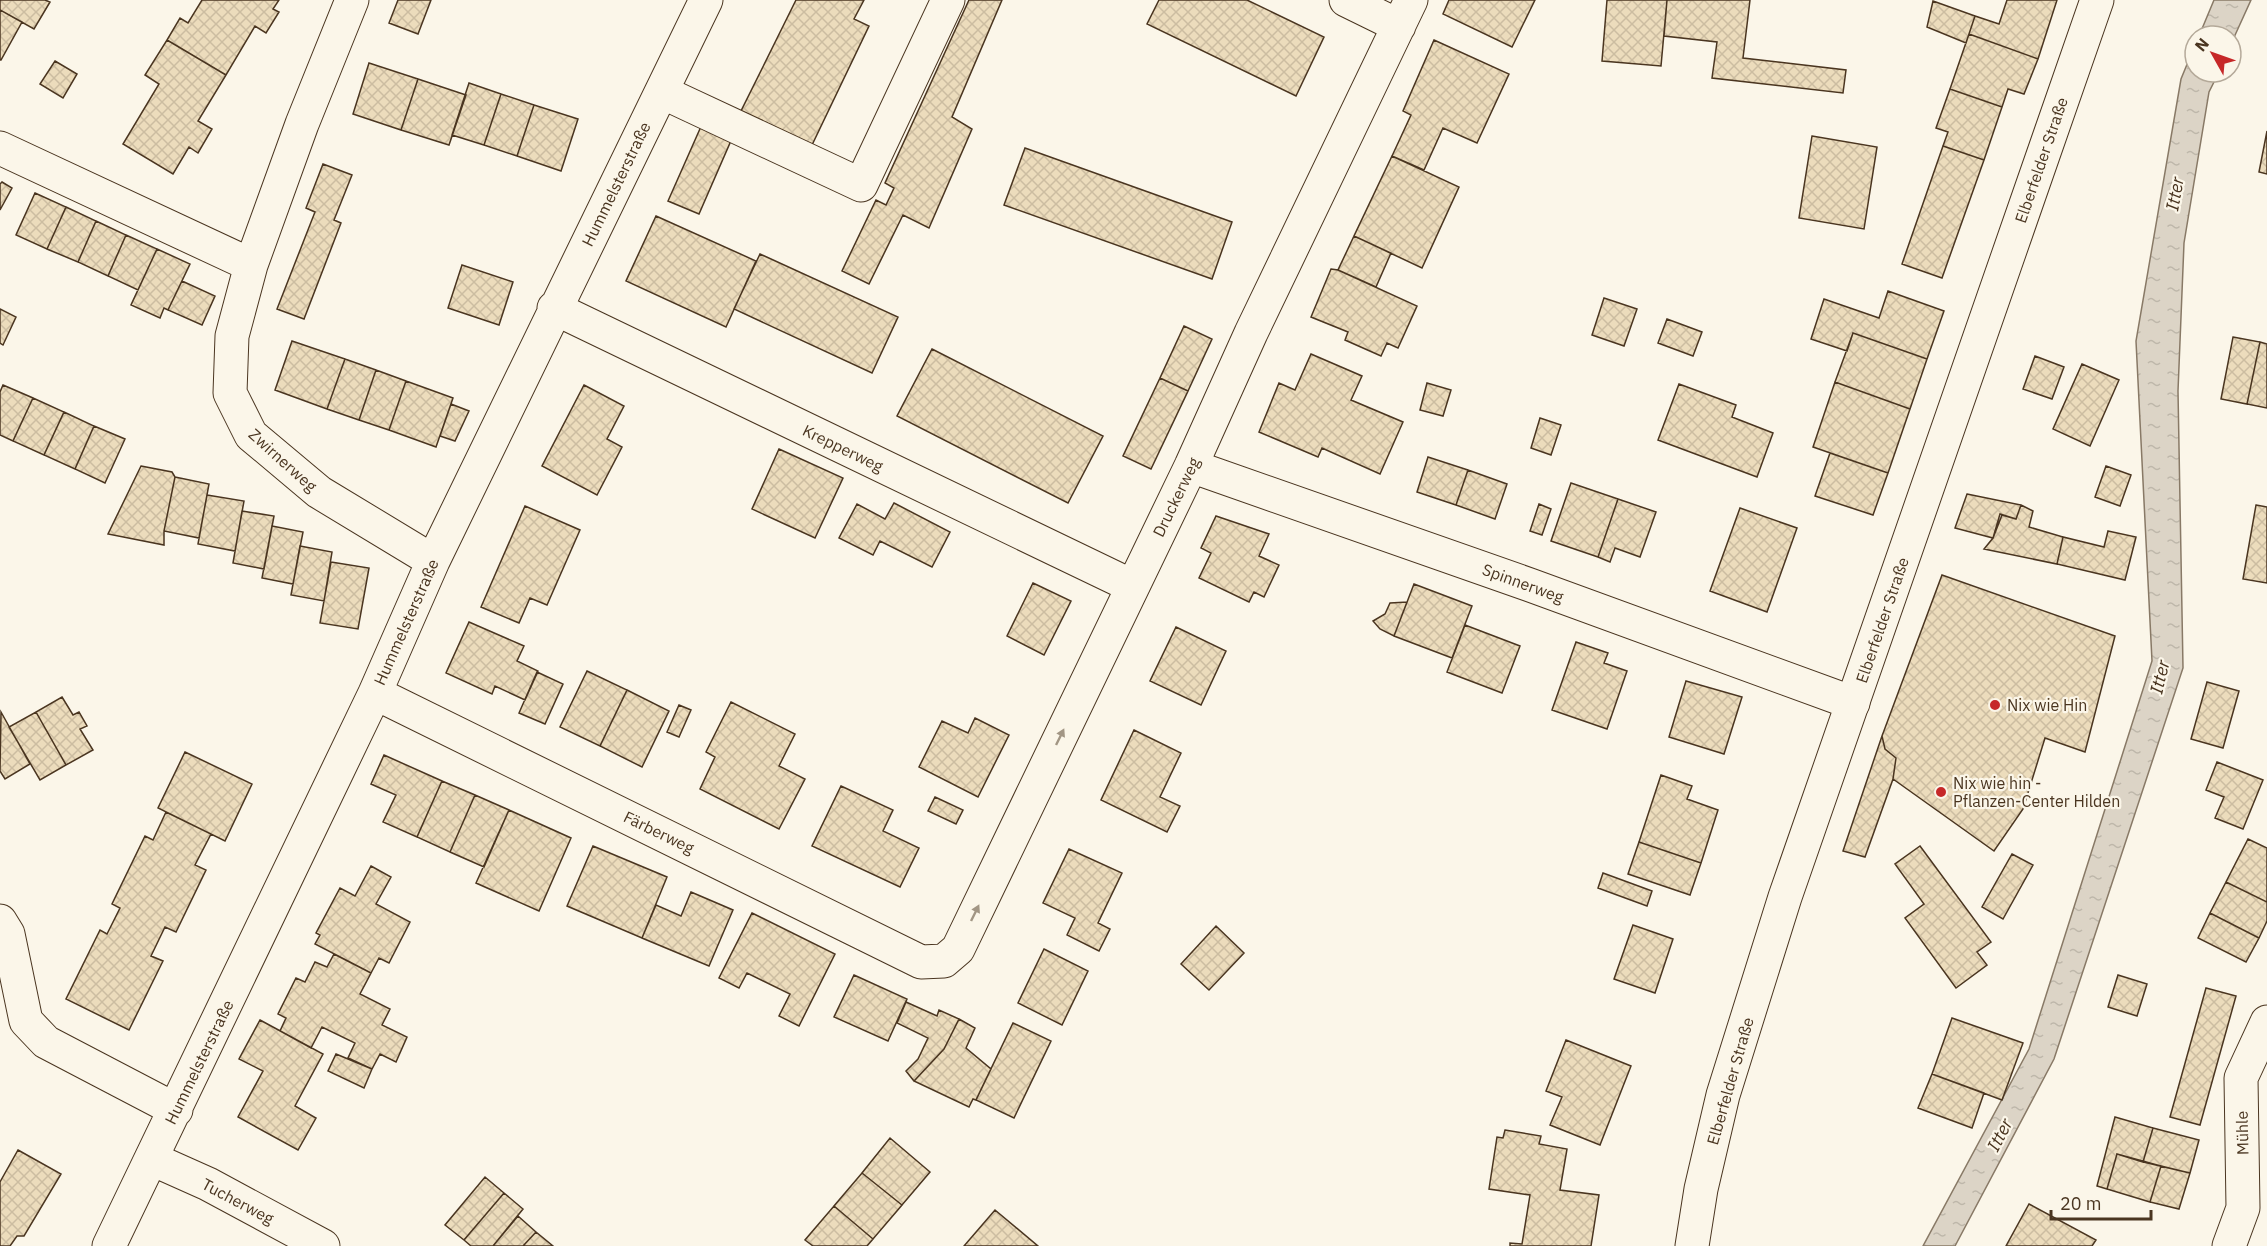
<svg xmlns="http://www.w3.org/2000/svg" width="2267" height="1246" font-family="'IBM Plex Sans',sans-serif">
	<style>
		.water { fill: url(#water-ripples); stroke: #887966; stroke-width: 1.5 }
		.building { fill: url(#building-cross-hatch); stroke: #4a3520; stroke-width: 1.5 }
		.lines { fill: none; stroke-linecap: round; stroke-linejoin: round }
		.minor-casing { stroke: #4a3520; stroke-width: 35 }
		.major-casing { stroke: #4a3520; stroke-width: 35 }
		.minor { stroke: #fbf6e9; stroke-width: 33 }
		.major { stroke: #fbf6e9; stroke-width: 33 }
		.oneway { fill: #a29684 }
		.poi-dot { fill: #c62828; stroke: #fbf6e9; stroke-width: 2 }
		.labels { text-anchor: middle; stroke-width: 4.5; stroke-linejoin: round; paint-order: stroke }
		.street-label { font-size: 16px; fill: #4a3520; stroke: #fbf6e9 }
		.poi-label { font-size: 16px; fill: #4a3520; stroke: #fbf6e9; text-anchor: start }
		.water-label { font-size: 18px; font-style: italic; fill: #4a3520; stroke: #fbf6e9 }
	</style>
	<defs>
		<pattern id="water-ripples" width="26" height="14" patternUnits="userSpaceOnUse" patternTransform="scale(1.5)"><rect width="26" height="14" fill="#dcd4c6"/><path d="M2 4q2-2 4 0t4 0M15 11q2-2 4 0t4 0" fill="none" stroke="#beb7aa"/></pattern>
		<pattern id="building-cross-hatch" width="8" height="8" patternUnits="userSpaceOnUse" patternTransform="scale(1.5)"><rect width="8" height="8" fill="#ecdcbc"/><path d="M0 0l8 8M0 8l8-8" fill="none" stroke="#ccbda1"/></pattern>
	</defs>
	<rect width="100%" height="100%" fill="#fbf6e9"/>
	<!-- water -->
	<path class="water" d="M2214,0H2251L2231,44V36H2199Z
		M2195,45V72H2219L2209,92L2184,243L2178,391L2183,668L2054,1059L1955,1246H1923L2029,1049L2152,661L2136,341L2181,79Z"/>
	<!-- building -->
	<path class="building" d="M0,0H45L50,2L34,29L0,10Z
		M202,0H279L273,9L279,12L266,33L255,26L226,75L167,40L180,18L188,23Z
		M398,0H431L418,34L389,23Z
		M796,0H864L854,19L869,26L812,145L741,111Z
		M969,0H1002L952,117L972,129L929,228L903,215L869,284L842,271L876,200L886,205L894,188L885,183Z
		M1159,0H1247L1324,37L1296,96L1147,24Z
		M1449,0H1535L1512,47L1443,14Z
		M1607,0H1667L1661,66L1602,61Z
		M1667,0H1750L1743,58L1846,70L1843,93L1712,78L1717,42L1664,36Z
		M2007,0H2057L2038,59L1969,34L1975,16L1999,24Z
		M1933,1L1975,16L1966,43L1927,27Z
		M0,10L22,22L1,60H0Z
		M1969,34L2038,59L2024,94L2008,89L2002,107L1950,89Z
		M167,40L226,75L198,121L212,129L198,153L189,147L173,174L123,144L159,84L145,75Z
		M1434,40L1509,74L1477,143L1443,128L1424,170L1392,156L1411,115L1403,111Z
		M55,61L77,74L63,98L40,84Z
		M369,63L418,79L401,130L353,114Z
		M418,79L466,95L449,145L401,130Z
		M469,83L501,94L484,145L452,135Z
		M1950,89L2002,107L1984,160L1943,146L1948,132L1936,128Z
		M501,94L534,105L517,156L484,145Z
		M534,105L578,119L561,171L517,156Z
		M703,122L733,136L699,214L668,201Z
		M2267,131V174L2259,172Z
		M1812,136L1877,147L1864,229L1799,218Z
		M1943,146L1984,160L1942,278L1902,264Z
		M1025,148L1232,222L1212,279L1004,205Z
		M1392,156L1459,187L1422,268L1354,236Z
		M323,164L352,175L334,220L341,223L304,319L277,309L315,212L306,208Z
		M2,182L12,188L0,210V184Z
		M35,193L66,207L47,249L16,235Z
		M66,207L96,221L78,262L47,249Z
		M656,216L756,261L726,327L626,281Z
		M96,221L126,235L108,276L78,262Z
		M126,235L157,249L138,290L108,276Z
		M1354,236L1391,253L1376,287L1338,270Z
		M157,249L190,264L168,310L164,308L160,318L131,305Z
		M760,254L898,317L872,373L734,309Z
		M462,265L513,282L499,325L448,308Z
		M1331,269L1338,270L1417,306L1398,348L1387,343L1381,356L1345,340L1348,332L1311,317Z
		M182,281L215,296L202,325L168,310Z
		M1888,291L1944,311L1927,359L1853,333L1847,351L1811,339L1824,299L1879,318Z
		M1604,298L1637,309L1624,346L1592,335Z
		M0,309L16,317L3,345L0,343Z
		M1667,319L1702,332L1693,356L1658,343Z
		M1184,326L1212,339L1188,391L1160,378Z
		M1853,333L1927,359L1910,409L1835,382Z
		M2233,337L2260,342L2247,404L2221,399Z
		M292,341L345,359L327,409L275,390Z
		M2260,342L2267,344V408L2247,404Z
		M932,349L1103,436L1068,503L897,416Z
		M1311,354L1362,376L1351,400L1403,422L1380,474L1322,448L1318,457L1259,432L1279,383L1295,390Z
		M2035,356L2064,367L2052,399L2023,389Z
		M345,359L376,370L359,420L327,409Z
		M2082,364L2119,380L2090,446L2053,429Z
		M376,370L406,381L389,430L359,420Z
		M1160,378L1188,391L1151,469L1123,456Z
		M406,381L453,398L436,447L389,430Z
		M1835,382L1910,409L1888,473L1813,447Z
		M1427,383L1451,390L1443,416L1420,410Z
		M1679,384L1736,405L1732,417L1773,433L1757,477L1658,440Z
		M3,385L33,398L13,441L0,435V392Z
		M584,385L624,406L607,439L622,447L597,495L542,466Z
		M33,398L64,412L44,455L13,441Z
		M451,404L469,411L455,441L440,436Z
		M64,412L94,426L75,469L44,455Z
		M1540,418L1561,425L1551,455L1531,448Z
		M94,426L125,439L105,483L75,469Z
		M779,449L843,478L815,538L752,509Z
		M1830,453L1888,473L1873,515L1815,496Z
		M1428,457L1468,470L1456,505L1417,492Z
		M141,466L172,472L175,477L164,531V545L108,534Z
		M2106,466L2131,475L2120,506L2095,497Z
		M1468,470L1507,484L1495,519L1456,505Z
		M175,477L209,484L199,538L164,531Z
		M1571,483L1618,499L1598,557L1551,541Z
		M1967,494L2021,505L2016,519L2000,514L1993,538L1955,528Z
		M207,495L244,501L235,551L198,544Z
		M1618,499L1656,512L1640,557L1615,548L1610,562L1598,557Z
		M894,503L950,532L932,567L880,541L873,555L839,538L857,504L885,519Z
		M1539,504L1551,509L1542,535L1530,531Z
		M2021,505L2033,511L2029,527L2063,537L2057,564L1984,549L1993,538L2002,515L2016,519Z
		M2256,505L2267,507V583L2243,579Z
		M525,506L580,530L547,605L530,598L519,623L481,607Z
		M1740,508L1797,528L1767,612L1710,591Z
		M242,511L274,516L264,569L233,563Z
		M1216,516L1269,534L1259,556L1279,565L1264,597L1254,592L1249,602L1199,578L1211,553L1201,548Z
		M272,526L303,532L293,584L262,578Z
		M2108,531L2136,537L2125,580L2057,564L2063,537L2104,547Z
		M300,546L332,552L324,601L291,595Z
		M331,562L369,568L358,629L320,623Z
		M1942,575L2115,636L2085,752L2045,738L2023,809L1994,851L1893,779L1896,758L1885,749L1882,736Z
		M1033,583L1071,601L1044,655L1007,636Z
		M1414,584L1472,606L1452,658L1394,636Z
		M1407,602L1394,636L1380,629L1373,621L1385,614L1390,603Z
		M469,622L524,646L517,661L538,671L525,700L495,686L492,694L446,673Z
		M1465,625L1520,646L1502,693L1447,672Z
		M1176,627L1226,651L1201,705L1150,681Z
		M1576,642L1608,653L1604,663L1627,671L1607,729L1552,710Z
		M587,671L627,690L600,746L560,727Z
		M537,672L563,684L545,724L519,713Z
		M1686,681L1742,697L1724,754L1669,737Z
		M2207,682L2239,691L2223,748L2191,739Z
		M627,690L669,711L642,767L600,746Z
		M62,697L73,715L79,712L87,726L80,729L93,750L66,765L36,712Z
		M731,702L795,734L779,766L805,779L779,829L700,789L715,757L706,752Z
		M679,705L691,710L679,737L667,732Z
		M1,712L30,764L5,779L0,771Z
		M36,712L66,765L40,780L9,727Z
		M975,718L1009,735L978,797L919,767L942,721L968,733Z
		M1134,730L1181,753L1160,797L1180,806L1167,832L1101,800Z
		M1882,736L1885,749L1896,758L1893,779L1865,857L1843,851Z
		M185,752L252,784L225,841L158,808Z
		M384,755L442,781L417,837L383,822L396,795L371,784Z
		M2217,762L2263,780L2243,829L2215,818L2224,797L2206,790Z
		M1661,775L1692,786L1687,799L1718,810L1701,863L1639,842Z
		M442,781L475,795L450,852L417,837Z
		M841,786L893,810L883,831L919,848L900,887L812,846Z
		M475,795L509,810L484,867L450,852Z
		M935,797L963,810L956,824L928,811Z
		M509,810L571,838L539,911L476,883Z
		M166,812L211,834L195,865L206,870L176,932L165,927L151,956L163,961L129,1030L66,999L100,930L107,934L120,908L112,904L145,836L153,840Z
		M2248,839L2267,848V902L2226,882Z
		M1639,842L1701,863L1690,895L1628,874Z
		M593,846L667,877L642,938L567,906Z
		M1920,846L1991,942L1977,952L1987,965L1956,988L1905,918L1924,904L1895,864Z
		M1069,849L1122,873L1098,923L1110,929L1099,951L1067,935L1075,918L1043,903Z
		M2012,854L2033,865L2003,919L1982,907Z
		M371,866L391,877L376,904L410,922L389,963L379,958L371,973L315,944L320,935L316,933L340,888L355,896Z
		M1603,873L1652,891L1647,906L1598,888Z
		M2226,882L2267,902V921L2259,938L2210,913Z
		M691,892L733,910L709,966L642,938L656,905L681,916Z
		M752,913L835,954L799,1026L779,1016L790,994L747,973L739,988L719,978Z
		M2210,913L2259,938L2246,962L2198,938Z
		M1633,925L1673,939L1655,993L1614,979Z
		M1216,926L1244,953L1209,990L1181,964Z
		M1044,949L1088,971L1062,1025L1018,1003Z
		M334,954L371,973L360,994L390,1009L382,1025L407,1037L396,1062L380,1054L372,1069L348,1058L355,1043L322,1027L311,1048L280,1031L286,1018L278,1014L296,978L305,982L315,962L327,967Z
		M854,975L907,999L888,1041L834,1017Z
		M2118,975L2147,984L2137,1016L2108,1007Z
		M2206,988L2236,996L2200,1125L2170,1117Z
		M906,1002L937,1016L939,1010L959,1019L944,1049L914,1081L906,1071L918,1059L928,1038L897,1023Z
		M1952,1018L2023,1043L2002,1100L1932,1074Z
		M959,1019L975,1028L966,1048L991,1069L976,1100L973,1099L969,1107L914,1081L944,1049Z
		M260,1020L323,1054L295,1106L316,1118L298,1150L238,1117L263,1071L239,1059Z
		M1013,1023L1051,1041L1014,1118L976,1100Z
		M1566,1040L1631,1066L1600,1145L1550,1125L1562,1097L1546,1091Z
		M336,1054L372,1069L364,1088L328,1071Z
		M1932,1074L1984,1093L1972,1128L1918,1108Z
		M2115,1117L2153,1128L2143,1162L2117,1154L2107,1189L2097,1186Z
		M2153,1128L2199,1140L2190,1173L2143,1162Z
		M1505,1130L1541,1136L1539,1144L1567,1149L1560,1190L1599,1195L1591,1246H1510V1243L1522,1244L1530,1195L1489,1189L1497,1137L1503,1138Z
		M890,1138L930,1172L902,1205L862,1173Z
		M18,1150L61,1174L24,1236H17L10,1246H0V1182Z
		M2117,1154L2161,1166L2150,1202L2107,1189Z
		M2161,1166L2190,1173L2179,1209L2150,1202Z
		M862,1173L902,1205L873,1239L834,1206Z
		M485,1177L504,1193L464,1240L445,1225Z
		M504,1193L523,1209L493,1246H471L464,1240Z
		M2029,1204L2096,1240L2092,1246H2006Z
		M834,1206L873,1239L867,1246H813L805,1240Z
		M995,1210L1038,1246H964Z
		M518,1216L536,1232L523,1246H493Z
		M536,1232L553,1246H523Z"/>
	<g class="lines">
		<defs>
			<path id="minor" d="M352,0L302,124L251,265L232,336L230,393L251,435L319,492L433,561
				M1346,0L1399,26
				M662,92L861,185L948,0
				M0,148L251,265
				M554,308L1132,586
				M1191,466L1530,585L1853,703
				M375,693L921,962L944,961L958,949L1191,466L1251,333L1411,0
				M0,921L8,934L26,1021L46,1042L176,1110
				M152,1159L208,1184L323,1246
				M109,1246L375,693L433,561L706,0
				M2229,1246L2243,1208L2241,1078L2267,1022"/>
			<path id="major" d="M1692,1246L1701,1189L1723,1095L1785,897L2097,0"/>
		</defs>
		<!-- minor casing -->
		<use href="#minor" class="minor-casing"/>
		<!-- major casing -->
		<use href="#major" class="major-casing"/>
		<!-- minor -->
		<use href="#minor" class="minor"/>
		<!-- major -->
		<use href="#major" class="major"/>
	</g>
	<!-- one-way arrows -->
	<defs><path id="oneway-solid" d="M-6-.8H1V-3.2L6.5 0L1 3.2V.8H-6Z" transform="scale(1.5)"/></defs>
	<g class="oneway">
		<use href="#oneway-solid" transform="translate(1060 737) rotate(-64)"/>
		<use href="#oneway-solid" transform="translate(975 913) rotate(-64)"/>
	</g>
	<!-- markers -->
	<g class="poi-dot">
		<circle cx="1995" cy="705" r="6"/>
		<circle cx="1941" cy="792" r="6"/>
	</g>
	<g class="labels">
		<!-- street labels -->
		<g class="street-label">
			<text transform="translate(2041 160) rotate(-71)" y="6">Elberfelder Straße</text>
			<text transform="translate(616 184) rotate(-64)" y="6">Hummelsterstraße</text>
			<text transform="translate(843 448) rotate(26)" y="6">Krepperweg</text>
			<text transform="translate(283 460) rotate(42)" y="6">Zwirnerweg</text>
			<text transform="translate(1176 497) rotate(-64)" y="6">Druckerweg</text>
			<text transform="translate(1523 583) rotate(20)" y="6">Spinnerweg</text>
			<text transform="translate(1882 620) rotate(-71)" y="6">Elberfelder Straße</text>
			<text transform="translate(406 622) rotate(-66)" y="6">Hummelsterstraße</text>
			<text transform="translate(659 832) rotate(26)" y="6">Färberweg</text>
			<text transform="translate(199 1062) rotate(-64)" y="6">Hummelsterstraße</text>
			<text transform="translate(1730 1081) rotate(-74)" y="6">Elberfelder Straße</text>
			<text transform="translate(2242 1133) rotate(-91)" y="6">Mühle</text>
			<text transform="translate(238 1201) rotate(28)" y="6">Tucherweg</text>
		</g>
		<!-- poi labels -->
		<g class="poi-label">
			<text x="2007" y="711">Nix wie Hin</text>
			<text x="1953" y="789">Nix wie hin -<tspan x="1953" dy="18">Pflanzen-Center Hilden</tspan></text>
		</g>
		<!-- water labels -->
		<g class="water-label">
			<text transform="translate(2175 194) rotate(-80)" y="6">Itter</text>
			<text transform="translate(2160 677) rotate(-77)" y="6">Itter</text>
			<text transform="translate(2000 1135) rotate(-63)" y="6">Itter</text>
		</g>
	</g>
	<!-- north arrow -->
	<g transform="translate(2213 54) rotate(310)"><circle r="28" fill="#fbf6e9" stroke="#b4a999" stroke-width="1.5"/>
	<path d="M0-4.5L10 22L0 15L-10 22Z" fill="#c62828"/>
	<text y="-9" font-size="16" font-weight="bold" text-anchor="middle" fill="#4a3520">N</text>
	</g>
	<!-- scale -->
	<path d="M2051 1210v9h100v-9" fill="none" stroke="#4a3520" stroke-width="3"/>
	<text x="2060" y="1210" font-size="18" fill="#4a3520" stroke="#fbf6e9" stroke-width="4.5" paint-order="stroke">20 m</text>
</svg>
